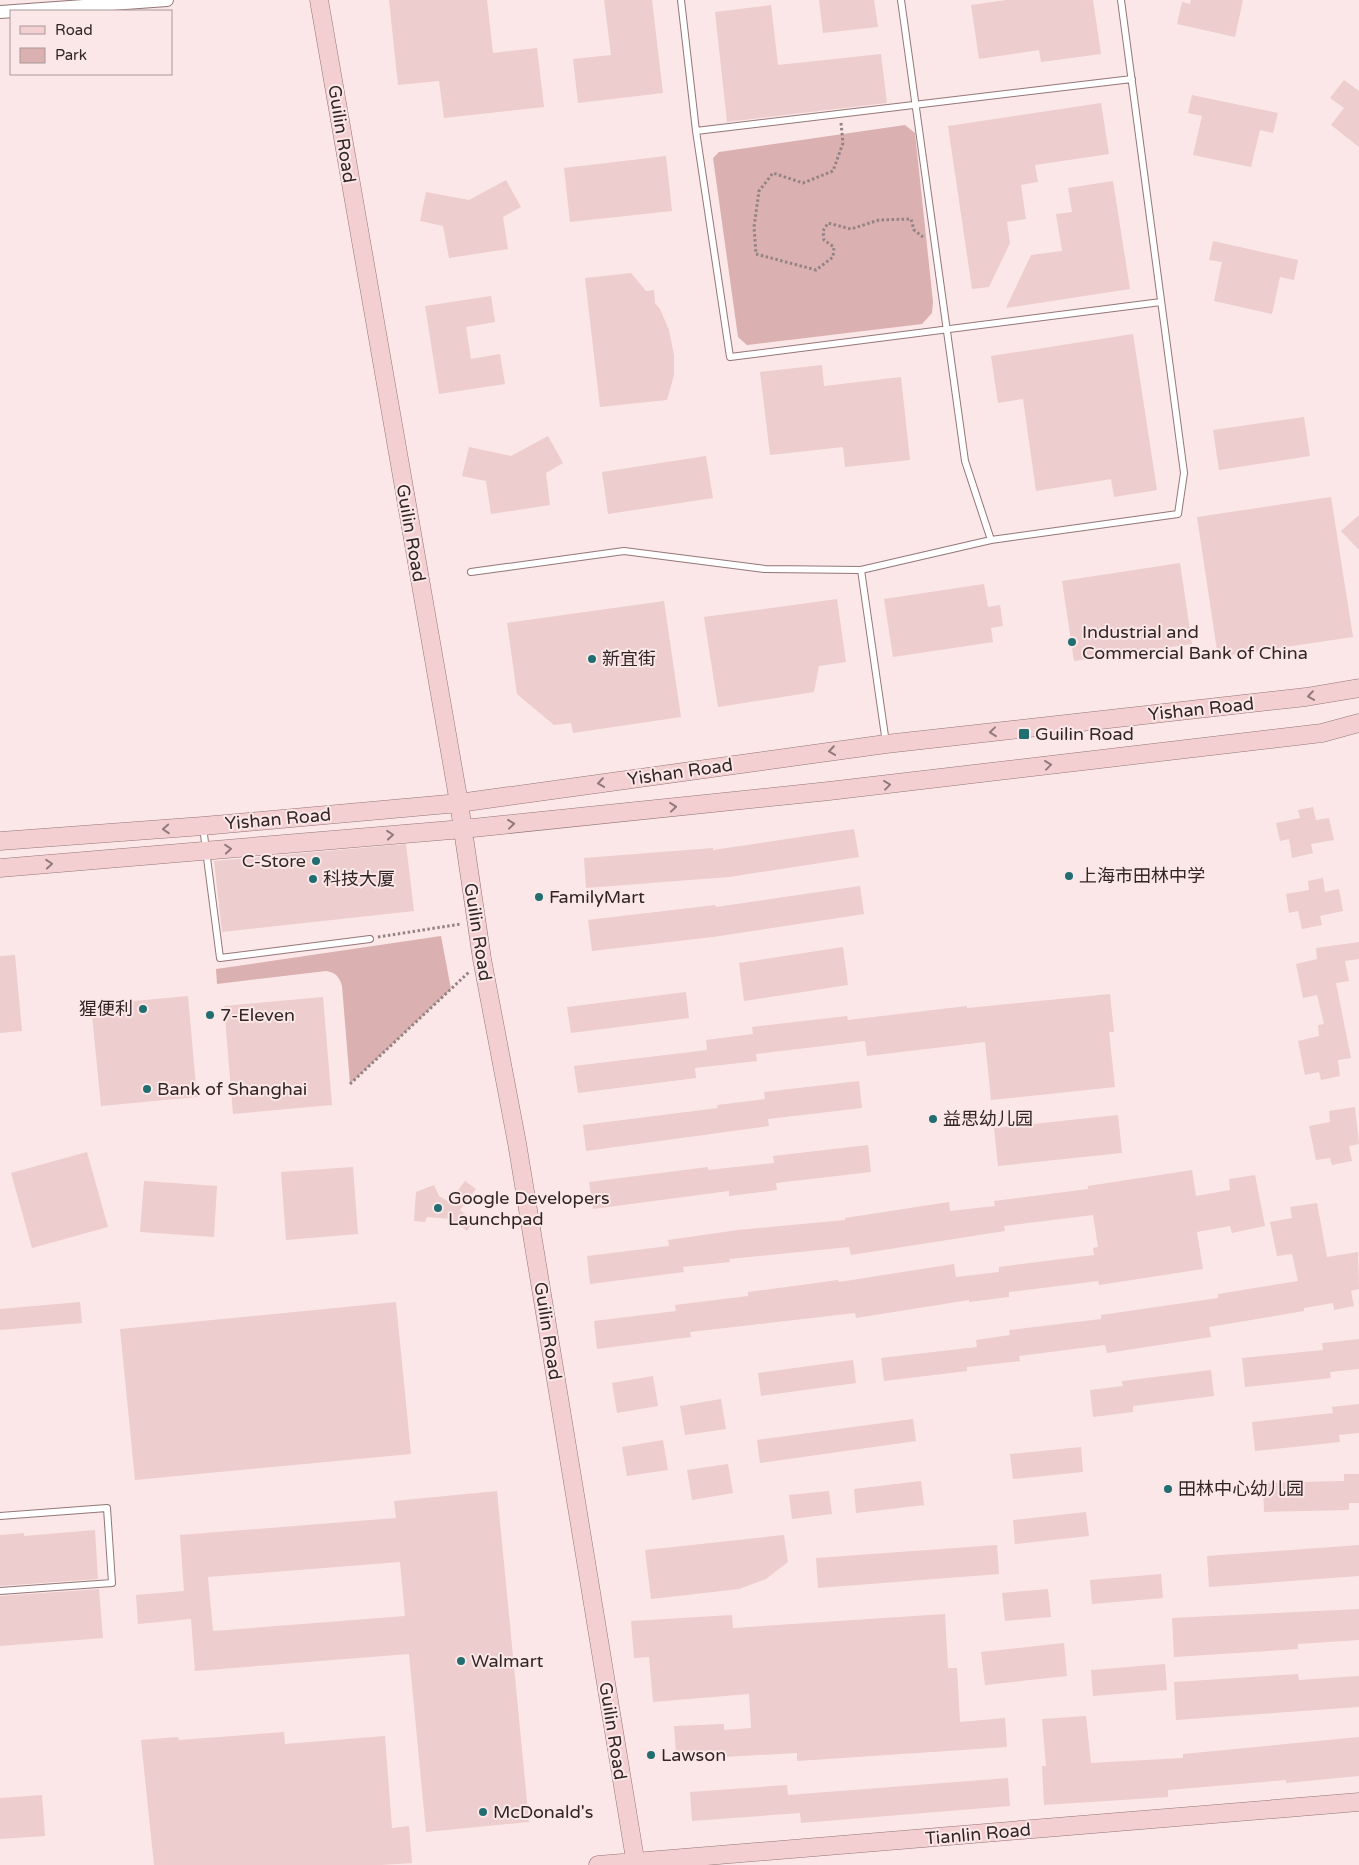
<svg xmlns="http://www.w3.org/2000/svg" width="1359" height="1865" font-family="'Varela Round','Noto Sans SC',sans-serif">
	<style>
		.green { fill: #dbb0b1 }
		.building { fill: #edcdcd; fill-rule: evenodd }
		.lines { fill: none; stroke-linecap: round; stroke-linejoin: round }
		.lane-casing { stroke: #947677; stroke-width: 8 }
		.street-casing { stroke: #947677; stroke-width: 14 }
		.secondary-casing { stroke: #947677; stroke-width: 19 }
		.path { stroke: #938484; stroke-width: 3; stroke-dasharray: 2.5 2.5; stroke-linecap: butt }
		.lane { stroke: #fff; stroke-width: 6 }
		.street { stroke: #fff; stroke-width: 12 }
		.secondary { stroke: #f3cfd2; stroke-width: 18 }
		.oneway { stroke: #927a7c }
		.poi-dot { fill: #216d6f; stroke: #fbe7e7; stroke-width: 2 }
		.labels { text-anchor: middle; stroke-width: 4; stroke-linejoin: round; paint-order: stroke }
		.street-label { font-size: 18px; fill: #312525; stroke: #fbe7e7 }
		.poi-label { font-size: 18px; fill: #312525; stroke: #fbe7e7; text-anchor: start }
	</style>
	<rect width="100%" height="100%" fill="#fbe7e7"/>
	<!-- green -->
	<path class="green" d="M905,125L915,133L933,302L932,313L922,324L747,345L738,337L713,158L719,152Z
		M441,936L451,989L350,1084L342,986C339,976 336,973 326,971L217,984L216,969Z"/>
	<!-- building -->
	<path class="building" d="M389,0H487L493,53L537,48L544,107L444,118L439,81L398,85Z
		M604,0H652L663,93L578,103L573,59L611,55Z
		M819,0H874L878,27L823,33Z
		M1006,0H1093L1101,54L1041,62L1039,50L979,59L971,5Z
		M1191,0H1243L1235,37L1177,24L1182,2L1190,4Z
		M771,5L778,65L881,54L887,103L727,122L715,12Z
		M1344,80L1359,91V147L1331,125L1344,108L1330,98Z
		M1192,95L1278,113L1273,133L1260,130L1251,167L1193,155L1202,116L1188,113Z
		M1101,103L1109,154L1035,165L1038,182L1021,185L1026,219L1007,222L1010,243L989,287L972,289L948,126Z
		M666,156L672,211L570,222L564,168Z
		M506,180L521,207L503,217L508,249L449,258L443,226L420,221L426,192L469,200Z
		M1113,181L1130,289L1006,308L1031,255L1062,251L1056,214L1072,212L1068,188Z
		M1213,241L1298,260L1294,280L1280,277L1272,314L1214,301L1222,262L1209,260Z
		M631,273L646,291L654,290L655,303L660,309L669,330L674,355V375L667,400L600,407L585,278Z
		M491,296L495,322L466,327L471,359L500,354L505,384L439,394L425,306Z
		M1133,334L1157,490L1114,497L1111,479L1036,491L1023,399L998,403L991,356Z
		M822,365L824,386L901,377L910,460L845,467L843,447L770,455L760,372Z
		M1304,417L1310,456L1219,470L1213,430Z
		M548,436L563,463L546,473L550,505L491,514L486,481L462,476L469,447L511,456Z
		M706,456L713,498L608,514L602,472Z
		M1331,497L1353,637L1218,657L1197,517Z
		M1359,515V550L1341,531Z
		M1180,563L1192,644L1074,661L1062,581Z
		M984,584L988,607L1000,605L1003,626L991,628L993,642L893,657L884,599Z
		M837,599L846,662L819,666L814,692L718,707L704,617Z
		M664,601L681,717L573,733L571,723L554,725L517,694L507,623Z
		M1313,807L1316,820L1329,818L1334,840L1311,844L1313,853L1292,858L1289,839L1280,841L1276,823L1300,818L1298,810Z
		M854,829L859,857L729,877L586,888L584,858L713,848V850Z
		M406,844L414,911L222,932L214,861Z
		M1323,878L1325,892L1339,889L1343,911L1320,916L1322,925L1302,929L1298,911L1289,913L1286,894L1309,890L1308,881Z
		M860,886L864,914L713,937L592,951L588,920L715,905L716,907Z
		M1359,942V959L1345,961L1349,981L1336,983L1351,1058L1338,1060L1340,1076L1321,1080L1319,1072L1305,1075L1298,1041L1319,1036L1318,1025L1324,1024L1317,995L1303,998L1296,964L1317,959L1316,948Z
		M843,947L848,985L744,1001L739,963Z
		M15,955L22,1031L0,1033V956Z
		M686,992L689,1018L571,1033L567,1007Z
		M1110,994L1114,1032H1109L1115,1087L991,1100L985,1042L867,1056L865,1041L756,1054L757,1061L695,1068L696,1078L578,1093L574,1066L707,1050L706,1040L753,1034L752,1027L847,1016L848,1020L967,1006V1008Z
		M188,996L197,1097L101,1106L91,1005Z
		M323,997L332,1105L233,1114L224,1006Z
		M859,1081L862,1108L768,1119L769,1126L586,1151L583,1125L718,1108L717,1105L765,1099L764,1092Z
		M1355,1107L1359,1144L1349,1146L1352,1161L1332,1165L1330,1158L1316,1160L1309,1126L1330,1122L1329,1111Z
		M1118,1115L1122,1153L998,1166L994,1128Z
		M868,1145L871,1172L776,1183L777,1190L729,1196V1191L593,1209L589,1182L708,1167V1170L774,1163L773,1156Z
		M87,1152L108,1227L32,1248L11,1173Z
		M353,1167L358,1234L286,1240L281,1172Z
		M1192,1170L1196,1196L1230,1190L1229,1179L1255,1175L1265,1226L1232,1233L1230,1226L1197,1232L1203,1269L1099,1285L1098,1281L1009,1292V1297L969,1302V1300L856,1318L855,1313L690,1332L691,1337L597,1349L594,1321L676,1311L675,1305L748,1296V1292L838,1280L839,1282L954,1264L956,1277L999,1272V1267L1094,1255L1093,1248L1098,1247L1093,1215L1004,1226L1005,1231L851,1255L849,1247L729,1259L730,1262L683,1267L684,1272L590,1284L587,1256L669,1246L668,1240L738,1230L845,1220V1218L949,1202L950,1211L995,1206L994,1201L1088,1189V1186Z
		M144,1181L217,1186L214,1237L140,1232Z
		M465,1181L476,1189L460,1210L474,1221L467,1231L451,1219L427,1217L425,1222L414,1221L416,1192L434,1185L439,1196L449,1202Z
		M1317,1203L1327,1257L1358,1252L1359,1289L1351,1291L1354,1306L1334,1310L1333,1303L1304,1308V1311L1209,1327L1211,1337L1107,1353L1105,1345L1019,1356L1020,1361L967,1367V1371L884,1381L881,1358L977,1347L976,1340L1010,1335L1009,1330L1101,1319V1315L1218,1298V1294L1298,1281L1292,1254L1277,1256L1270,1222L1292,1218L1290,1207Z
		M80,1302L82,1323L0,1330V1309Z
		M396,1302L411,1454L135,1480L120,1329Z
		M1359,1339V1369L1330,1372L1331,1378L1245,1387L1242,1358L1323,1350L1322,1343Z
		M853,1360L856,1383L761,1396L758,1373Z
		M1211,1370L1214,1396L1133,1406V1412L1093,1417L1090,1390L1123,1386L1122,1381Z
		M653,1376L658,1406L617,1413L612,1383Z
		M721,1399L726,1429L685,1435L680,1406Z
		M1359,1404V1433L1339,1435L1340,1442L1255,1451L1252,1422L1333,1413L1332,1407Z
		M913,1419L916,1441L760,1463L757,1440Z
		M663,1440L668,1470L627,1476L622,1447Z
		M1081,1447L1083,1472L1013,1479L1010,1454Z
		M728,1464L733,1493L692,1500L687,1470Z
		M1344,1474H1359V1503H1349V1510L1264,1512L1263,1483L1344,1481Z
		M921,1481L924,1505L856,1513L854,1489Z
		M497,1491L529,1822L426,1832L409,1654L195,1671L191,1619L138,1624L136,1595L184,1591L180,1535L396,1518L394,1501ZM400,1562L405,1616L213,1631L208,1577Z
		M829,1491L832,1514L792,1519L789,1495Z
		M1086,1512L1089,1536L1015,1544L1013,1520Z
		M95,1530L98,1579L0,1586V1535L24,1533V1536Z
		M784,1535L788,1562L766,1579L739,1589L651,1599L645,1550Z
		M997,1545L999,1574L818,1588L816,1558Z
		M1359,1545V1576L1209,1587L1207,1556Z
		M1161,1574L1163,1598L1092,1604L1090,1580Z
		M99,1589L103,1638L0,1646V1596Z
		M1048,1589L1051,1617L1005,1621L1002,1593Z
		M1359,1609V1640L1298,1644V1649L1174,1657L1172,1618Z
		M945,1614L948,1668H957L960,1722L1005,1718L1007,1747L797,1761V1753L723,1757V1751L676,1753L674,1726L724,1724V1730L751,1728L749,1694L653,1702L649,1657L634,1658L631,1621L732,1615L733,1628Z
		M1064,1643L1067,1676L985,1685L981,1652Z
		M1165,1664L1167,1690L1093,1696L1091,1670Z
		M1298,1674L1299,1680L1359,1676V1707L1176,1720L1174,1682Z
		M1086,1716L1091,1763L1183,1758V1754L1359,1737V1776L1286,1783V1780L1168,1790V1797L1044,1805L1042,1766H1046L1042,1719Z
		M284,1732L285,1744L385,1736L392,1828L409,1826L412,1863L381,1865H154L141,1740L178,1737L179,1740Z
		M1008,1778L1010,1806L801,1823L800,1813L692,1821L690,1792L787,1785L788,1795Z
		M42,1795L45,1836L0,1839V1798Z"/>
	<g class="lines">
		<defs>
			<path id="lane" d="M681,0L696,131L730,357L1161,302
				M901,0L965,461L991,540
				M696,131L1132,79
				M861,570L886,743
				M471,572L624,551L765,569L861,570L991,540L1178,514L1184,473L1121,0
				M203,827L220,958L370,939
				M0,1516L107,1508L112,1583L0,1591"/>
			<path id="street" d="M0,12L167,0"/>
			<path id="secondary" d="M319,0L459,803L482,959L517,1143L636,1865
				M0,841L203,826L459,803L886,744L1306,697L1359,688
				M0,868L463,829L829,791L1322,733L1359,723
				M598,1865L1359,1802"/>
		</defs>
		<!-- lane casing -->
		<use href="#lane" class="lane-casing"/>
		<!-- street casing -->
		<use href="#street" class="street-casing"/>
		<!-- secondary casing -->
		<use href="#secondary" class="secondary-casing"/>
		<!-- path -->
		<path class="path" d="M841,123L843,143L833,171L803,183L773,173L759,191L754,227L756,254L816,270L833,257L834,247L824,240L823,231L828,223L851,229L879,220L911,219L914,230L923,237
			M378,937L461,924
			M350,1084L469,972"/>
		<!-- lane -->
		<use href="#lane" class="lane"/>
		<!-- street -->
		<use href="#street" class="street"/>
		<!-- secondary -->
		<use href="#secondary" class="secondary"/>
	</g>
	<!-- one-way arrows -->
	<defs><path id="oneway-chevron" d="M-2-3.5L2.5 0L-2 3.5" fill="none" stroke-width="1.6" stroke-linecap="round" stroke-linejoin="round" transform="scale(1.25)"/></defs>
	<g class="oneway">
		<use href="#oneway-chevron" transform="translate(1311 696) rotate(172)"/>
		<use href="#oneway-chevron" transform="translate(993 732) rotate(174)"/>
		<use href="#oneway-chevron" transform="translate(832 751) rotate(172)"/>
		<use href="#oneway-chevron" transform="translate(1048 765) rotate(-7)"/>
		<use href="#oneway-chevron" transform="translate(601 783) rotate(172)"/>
		<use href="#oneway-chevron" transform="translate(887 785) rotate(-7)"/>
		<use href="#oneway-chevron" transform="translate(673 807) rotate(-6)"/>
		<use href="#oneway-chevron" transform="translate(511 824) rotate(-6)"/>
		<use href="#oneway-chevron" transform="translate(166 829) rotate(176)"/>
		<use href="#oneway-chevron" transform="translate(390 835) rotate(-5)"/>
		<use href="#oneway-chevron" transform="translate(228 849) rotate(-5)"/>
		<use href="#oneway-chevron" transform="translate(49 864) rotate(-5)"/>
	</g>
	<!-- markers -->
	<g class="poi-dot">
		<circle cx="1072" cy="642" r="5"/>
		<circle cx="592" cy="659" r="5"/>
		<rect x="1018" y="728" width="12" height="12" rx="2.5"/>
		<circle cx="316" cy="861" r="5"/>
		<circle cx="1069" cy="876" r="5"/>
		<circle cx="313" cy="879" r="5"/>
		<circle cx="539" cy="897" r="5"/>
		<circle cx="143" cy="1009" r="5"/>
		<circle cx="210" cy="1015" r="5"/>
		<circle cx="147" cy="1089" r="5"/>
		<circle cx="933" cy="1119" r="5"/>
		<circle cx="438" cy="1208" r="5"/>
		<circle cx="1168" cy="1489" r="5"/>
		<circle cx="461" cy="1661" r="5"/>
		<circle cx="651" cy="1755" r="5"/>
		<circle cx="483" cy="1812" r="5"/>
	</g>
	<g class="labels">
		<!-- street labels -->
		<g class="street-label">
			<text transform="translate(342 134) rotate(81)" y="6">Guilin Road</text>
			<text transform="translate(411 533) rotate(80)" y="6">Guilin Road</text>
			<text transform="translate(1201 709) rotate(-6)" y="6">Yishan Road</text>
			<text transform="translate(680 772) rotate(-8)" y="6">Yishan Road</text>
			<text transform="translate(278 819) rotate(-5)" y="6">Yishan Road</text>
			<text transform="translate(478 932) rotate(81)" y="6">Guilin Road</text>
			<text transform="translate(548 1331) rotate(81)" y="6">Guilin Road</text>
			<text transform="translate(613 1731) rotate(81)" y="6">Guilin Road</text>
			<text transform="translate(978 1834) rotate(-5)" y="6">Tianlin Road</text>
		</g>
		<!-- poi labels -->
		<g class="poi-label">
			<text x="1082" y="638">Industrial and<tspan x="1082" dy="21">Commercial Bank of China</tspan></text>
			<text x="602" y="665">新宜街</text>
			<text x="1035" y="740">Guilin Road</text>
			<text x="306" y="867" text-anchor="end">C-Store</text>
			<text x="1079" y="882">上海市田林中学</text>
			<text x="323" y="885">科技大厦</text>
			<text x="549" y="903">FamilyMart</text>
			<text x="133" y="1015" text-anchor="end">猩便利</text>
			<text x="220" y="1021">7-Eleven</text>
			<text x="157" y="1095">Bank of Shanghai</text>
			<text x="943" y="1125">益思幼儿园</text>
			<text x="448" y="1204">Google Developers<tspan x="448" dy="21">Launchpad</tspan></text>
			<text x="1178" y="1495">田林中心幼儿园</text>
			<text x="471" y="1667">Walmart</text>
			<text x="661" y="1761">Lawson</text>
			<text x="493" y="1818">McDonald's</text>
		</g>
	</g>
	<!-- legend -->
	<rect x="10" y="10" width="162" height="65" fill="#fbe7e7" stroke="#aa9999"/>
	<rect x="20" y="26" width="25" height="8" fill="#f3cfd2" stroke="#aa9999"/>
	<text x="55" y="35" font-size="15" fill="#312525">Road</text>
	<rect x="20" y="48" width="25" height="15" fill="#dbb0b1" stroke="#aa9999"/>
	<text x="55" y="60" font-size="15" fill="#312525">Park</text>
</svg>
